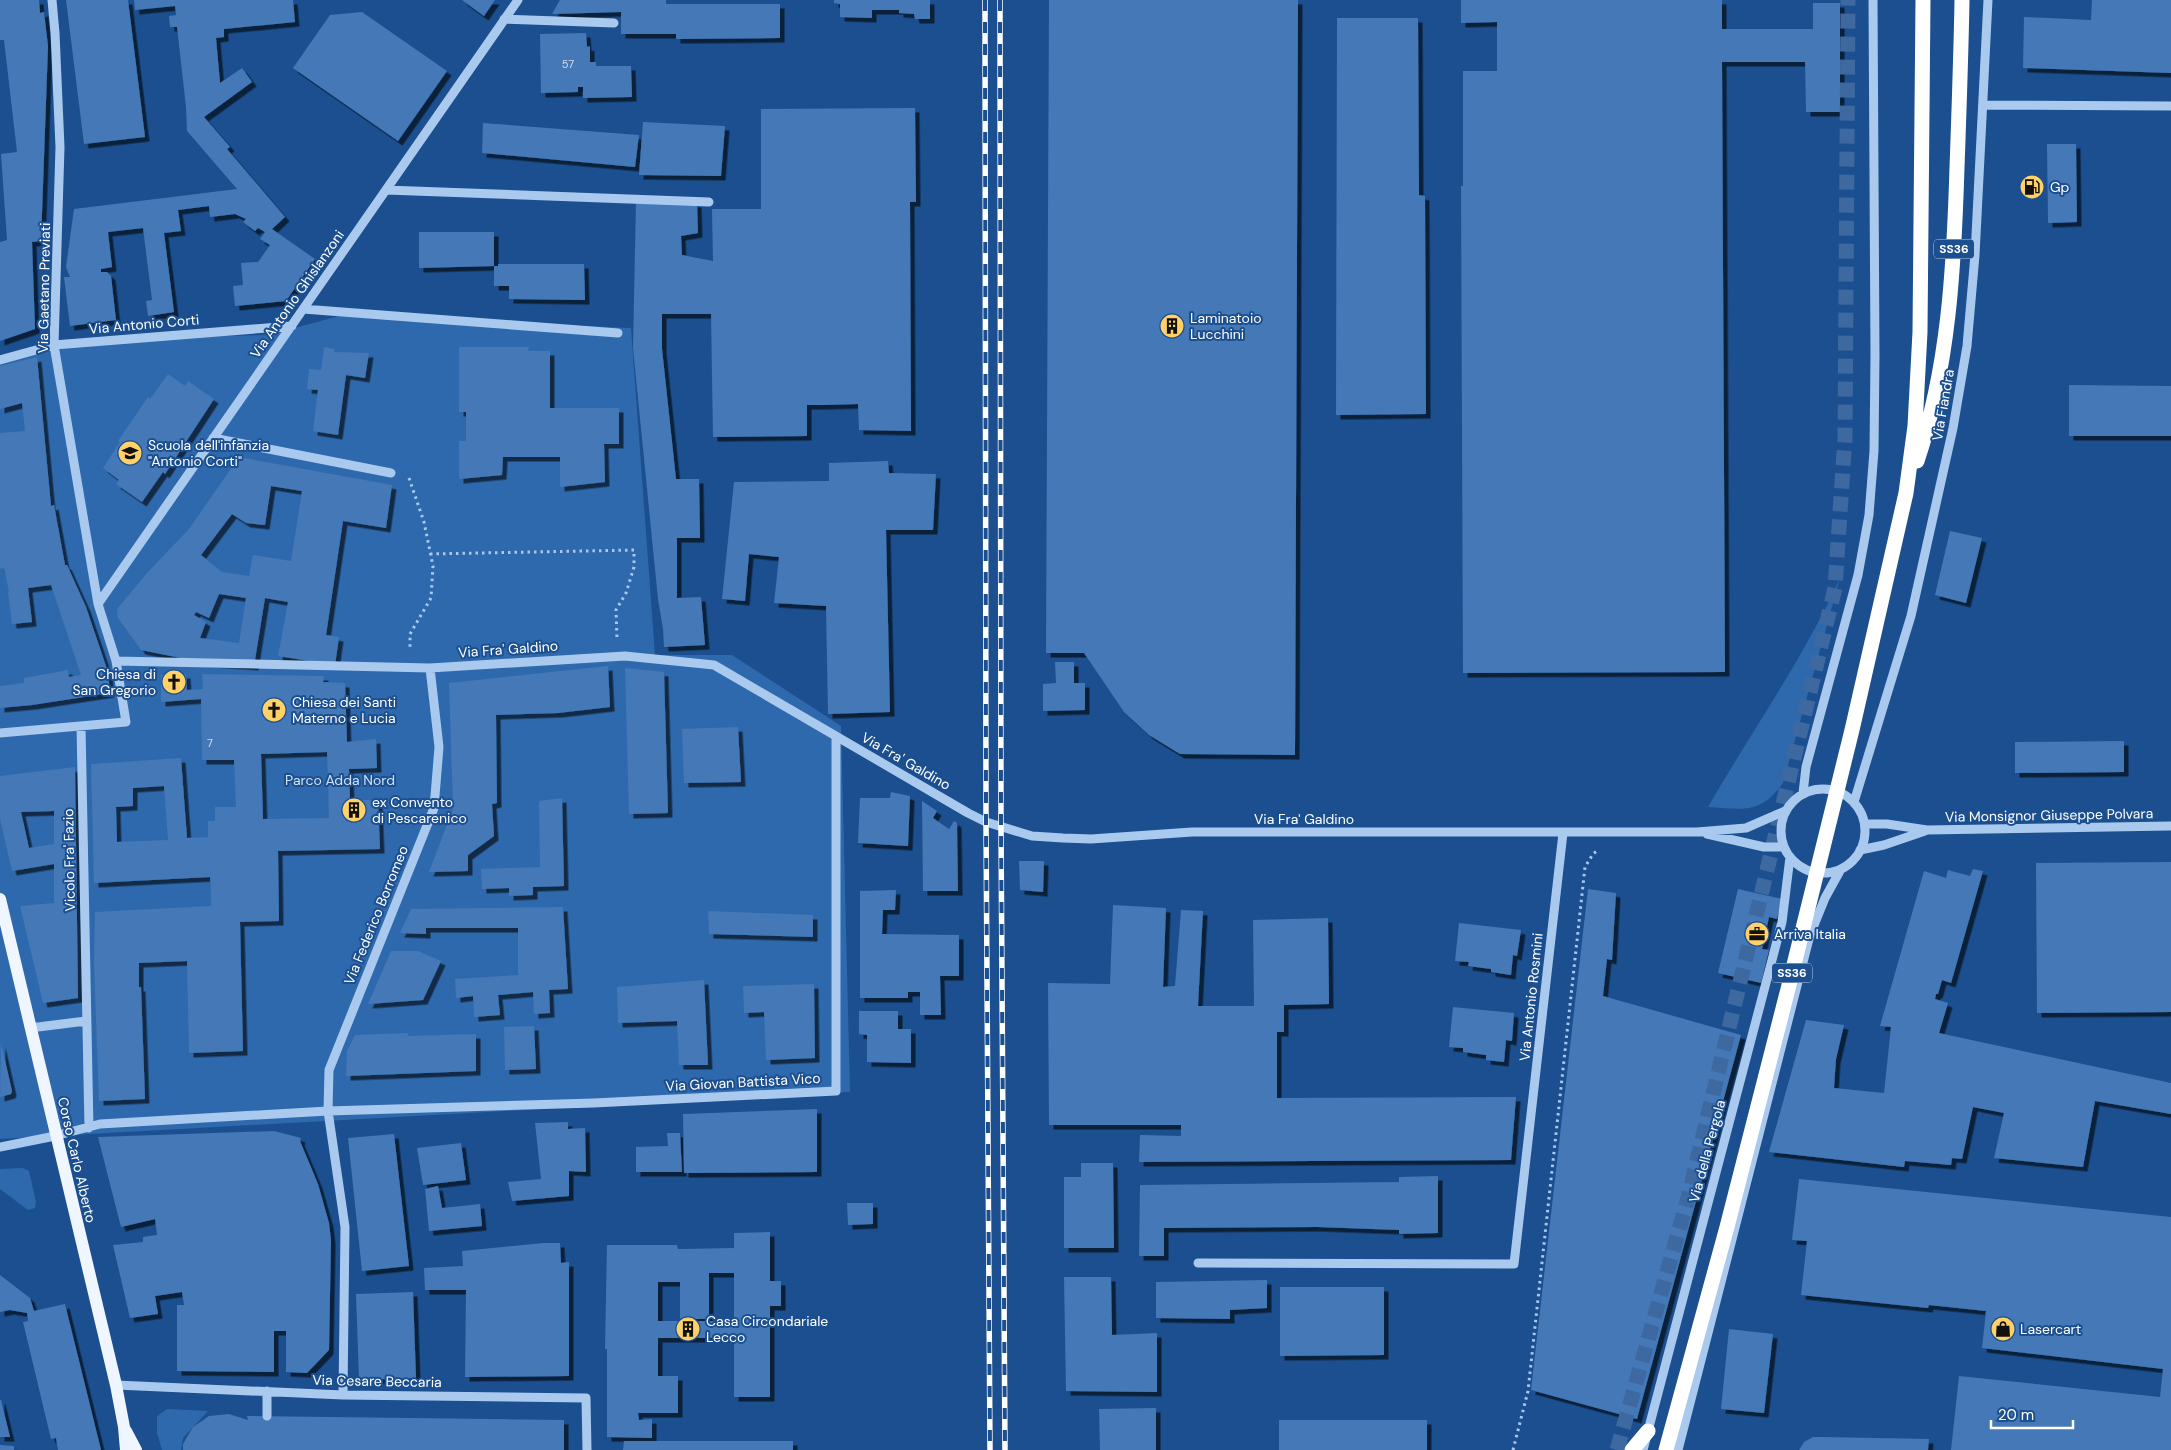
<svg xmlns="http://www.w3.org/2000/svg" width="2171" height="1450" font-family="'DM Sans',sans-serif">
	<style>
		.green { fill: #2e69ad }
		.building { fill: #4478b7; fill-rule: evenodd; filter: url(#shadow) }
		.lines { fill: none; stroke-linecap: round; stroke-linejoin: round }
		.highway-tunnel { stroke: #3d69a0; stroke-width: 15; stroke-dasharray: 15 8; stroke-linecap: butt }
		.path { stroke: #a9c9ee; stroke-width: 3; stroke-dasharray: 2.5 4; stroke-linecap: butt }
		.minor { stroke: #a9c9ee; stroke-width: 9 }
		.major { stroke: #f0f6ff; stroke-width: 12 }
		.highway { stroke: #fff; stroke-width: 15 }
		.rail-casing { stroke: #fff; stroke-width: 5.5 }
		.rail { stroke: #1b4f8f; stroke-width: 4; stroke-dasharray: 11; stroke-linecap: butt }
		.labels { text-anchor: middle; stroke-width: 4; stroke-linejoin: round; paint-order: stroke }
		.number-label { font-size: 11px; fill: #d0dded }
		.shield { fill: #1b4f8f; stroke: #bbcadd; stroke-width: 1 }
		.shield-label { font-size: 12px; font-weight: bold; fill: #fff }
		.poi-label { font-size: 14px; fill: #fff; stroke: #1b4f8f; text-anchor: start }
		.street-label { font-size: 14px; fill: #fff; stroke: #1b4f8f }
		.park-label { font-size: 14px; fill: #cfe3fa; stroke: #1b4f8f }
	</style>
	<defs>
		<filter id="shadow"><feDropShadow dx="4.5" dy="4.5" stdDeviation="0" flood-color="#0009"/></filter>
	</defs>
	<rect width="100%" height="100%" fill="#1b4f8f"/>
	<!-- green -->
	<path class="green" d="M339,316L631,328L655,655H732L841,726L850,1092L0,1139V362L55,340L269,335Z
		M1840,578L1783,783C1760,815 1743,809 1708,807C1751,732 1804,658 1840,578Z
		M23,1168L29,1171L36,1202L35,1208L28,1210L0,1189V1169Z
		M167,1409L208,1411L183,1438L181,1450H162L157,1433V1416Z"/>
	<!-- building -->
	<path class="building" d="M0,0H39L40,13L44,12L48,46L41,241L32,242L35,329L0,341V242L7,240L1,154L17,152L4,40H0Z
		M66,0H128L145,137L84,144Z
		M134,0H293L295,22L224,29V37L216,38L220,83L242,68L252,82L204,117L230,147L227,149L285,217L272,229L315,259L286,301L235,306L233,286L243,285L241,263L258,262L270,245L260,239L265,232L258,228L255,231L243,222L246,219L235,214L210,217L209,206L178,210L181,231L164,233L174,312L148,316L146,301L152,300L143,228L108,232L112,267L101,269V272H107L111,276L116,320L70,326L64,277H70L66,267L74,209L237,189L187,131L186,107L177,27H170L169,16L176,15L175,6L135,10Z
		M462,0H495L484,16Z
		M560,0H666V4H780V38L676,39V34H621V12L552,14Z
		M834,0H930V19H915L914,14L899,13V10H872V18L840,17V4L834,3Z
		M1049,0H1298L1295,755L1180,754L1149,735L1124,712L1084,653H1046Z
		M1461,0H1722V29H1813V3H1840V112H1806L1805,62H1722L1725,672L1463,673L1461,186H1463V71H1497V22L1461,23Z
		M2092,0H2171V73L2023,68L2024,17L2091,20Z
		M362,12L447,71L398,141L293,68L330,15Z
		M1337,18H1418L1419,195L1425,196L1426,414L1336,415Z
		M586,33L587,47L590,46V62H596V66H631L632,97L583,98V87H578V92L541,93L540,34Z
		M915,108L916,202H910L911,431L859,430L858,404L824,405H807V436L713,437L711,314H662V349L676,479H699L700,538H677V598L701,597L705,645L664,647L663,629L658,599L633,348L636,201L697,203L698,233L681,236L682,255L713,261L712,209H761V109Z
		M643,122L725,126L721,176L639,175Z
		M483,123L639,135L635,167L482,153Z
		M2047,144H2076L2077,222L2048,223Z
		M419,232H494V266L419,268Z
		M498,264H584L585,300L509,299V286H494V266H498Z
		M324,347L335,349L334,352L369,353L365,378L346,375L338,435L313,431L318,390L307,389L309,369L321,370Z
		M459,347H529L528,351H550V408H619V444H604L605,482L560,487V457H503L502,475L459,479V441H466V412H459Z
		M37,357L51,506L54,505L65,565H67L86,607L108,672L110,693L32,705L0,708V686L24,683V678L68,670L69,677L81,675L51,585L28,588L32,622L12,624L8,592H9L4,568L0,569V433L25,431L22,403L0,409V366Z
		M168,374L185,386L188,381L214,399L165,474L163,472L142,502L116,484L119,480L103,468L120,442L118,441L148,397L150,399Z
		M2069,385L2171,386V436H2069Z
		M239,457L392,485L386,528L343,521L326,635L339,637L335,665L278,656L288,602L265,598L254,666L201,662L141,650L118,618L117,609L147,573L189,529ZM271,486L302,491L291,561L253,555L249,576L222,572L201,555L232,514L246,523L265,525ZM219,594L246,598L239,643L200,638L206,622L194,615L196,612L209,618Z
		M888,461L889,473L936,474L933,530H886L890,712L828,714L826,606L774,603L779,557L749,554L745,601L722,599L734,482L829,481V463Z
		M1950,531L1982,538L1966,603L1935,595Z
		M1055,662H1074V683H1085V710L1043,711V684L1056,683Z
		M608,666L610,707L558,713L496,715L497,803L492,804L494,836L468,855V871L429,872L454,806H453L449,683Z
		M625,668L664,672L668,813L629,814Z
		M186,674L187,690L203,689L202,674L324,676L323,682L345,683L347,742L376,739L377,768L349,769L350,800H378L380,849L278,851L279,921L240,922L243,1051L189,1053L187,961L139,963V987H141L145,1099L99,1101L94,964L95,912L211,906V893L210,877L94,883L91,764L181,758L187,838L208,837V821H215V807H236L234,760H202L201,699L161,702V675ZM327,752L329,818L263,819L261,754ZM164,786L168,840L117,842L116,807L133,806V788Z
		M738,727L741,782L684,783L682,729Z
		M2124,741V772L2015,773V742Z
		M75,767L78,998L43,1003L20,906L54,903V864L12,871L0,819V776ZM54,811V844L29,848L21,812Z
		M891,792L910,796L908,846L858,843L860,798H890Z
		M562,798L564,886L533,887V895L509,896V888L482,889L481,869L540,867L539,801Z
		M922,801L937,811L933,818L949,829L954,821L957,823L958,891H923Z
		M1019,861H1044L1043,892L1020,890Z
		M2171,862V1012L2037,1013L2036,863Z
		M1973,869L1983,871L1951,983L1942,980L1938,994H1936L1935,999L1948,1003L1939,1033L2171,1083V1114L2095,1101L2083,1167L1994,1158L2004,1113L1973,1107L1962,1159L1952,1158L1951,1165L1905,1161L1904,1167L1769,1152L1806,1020L1844,1025L1836,1059L1834,1088L1884,1093L1891,1027L1880,1026L1924,871L1946,878L1948,870L1970,876Z
		M1588,889L1616,893L1612,960L1607,959L1603,996L1741,1035L1637,1419L1531,1390Z
		M1738,889L1782,899L1777,919L1769,917L1762,949L1769,950L1761,983L1718,973Z
		M896,890L895,910H883L882,934L959,935V976H940L941,1015H920V992H908V998H860V891Z
		M1113,905L1166,908L1163,987L1175,986L1181,910L1203,911L1198,1006H1254L1253,920L1328,918L1329,1004L1284,1005V1032H1277V1098L1516,1097L1511,1160L1139,1162L1140,1135L1181,1136V1125H1049L1048,983L1110,984Z
		M563,907L568,989L549,990L550,1013L534,1014L533,992L498,995L500,1015L474,1017L473,996L456,998L455,979L518,975V928H426V934L400,933L411,909Z
		M708,911L813,915V937L709,934Z
		M1459,923L1521,930L1517,956L1513,955L1511,975L1491,972V969L1468,966L1469,962L1455,961Z
		M391,951H418L441,961L423,1000L368,1004Z
		M704,980L708,1065H679L677,1021L618,1023L617,987Z
		M814,984L815,1058L766,1060L764,1012L744,1013L743,986Z
		M1453,1007L1514,1013L1512,1041L1506,1040L1504,1062L1486,1060V1055L1463,1052V1048L1449,1047Z
		M859,1011H898V1029H911V1063L867,1062V1035L859,1034Z
		M534,1026L536,1069L505,1070L504,1027Z
		M408,1033V1036L476,1034V1071L346,1076L347,1051L355,1035Z
		M1,1043L12,1091L11,1094L0,1097Z
		M817,1109V1172L684,1173L683,1114Z
		M568,1122V1129L585,1128L586,1172L569,1171V1196L512,1201L508,1182L541,1179L535,1123Z
		M274,1131L301,1138L300,1141L318,1184L329,1223L331,1240L329,1350L307,1373L286,1372V1331H274V1372L177,1371V1305H184L182,1292L155,1296L158,1314L130,1318L113,1245L143,1242V1237L157,1235L155,1219L121,1227L98,1137Z
		M667,1133H680L682,1172H636V1147L668,1146Z
		M394,1134L409,1266L362,1271L348,1138Z
		M461,1143L466,1180L423,1185L417,1148Z
		M1081,1163H1113L1114,1248H1064V1177H1081Z
		M1438,1176V1233L1399,1234V1230L1318,1227L1164,1228V1256H1139L1140,1185L1399,1182V1177Z
		M1799,1179L2171,1217V1450H1951L1959,1376L2160,1397L2163,1369L1982,1348L1986,1311L1929,1305L1928,1308L1801,1295L1807,1241L1792,1240Z
		M438,1186L442,1208L480,1204L482,1226L429,1231L425,1189Z
		M847,1203H873V1224L848,1225Z
		M770,1232V1281H781V1306H770V1397H734V1338H658V1376H678V1413H638L639,1420L652,1419V1438L607,1437V1349H605L607,1245H677L678,1249H682L734,1248V1233ZM709,1273H734V1321H658V1282H680V1319H709Z
		M544,1243H560L561,1263L569,1262V1376L465,1377L466,1290H425L424,1268L463,1266L462,1251Z
		M0,1275L30,1298L34,1311L65,1304L101,1450H58L56,1438L51,1439L23,1322L28,1321L27,1313L10,1310L0,1312Z
		M1064,1277H1111L1112,1335L1157,1333V1392L1066,1391Z
		M1267,1280V1308L1230,1310V1319L1156,1318V1282Z
		M1280,1287H1384V1355L1280,1356Z
		M413,1292L416,1378L359,1380L356,1294Z
		M1729,1329L1773,1334L1764,1413L1721,1409Z
		M0,1400H1L10,1437H0Z
		M1156,1408V1450H1100L1099,1409Z
		M229,1414L248,1420L247,1416L564,1420V1450H183V1444L193,1427L209,1416Z
		M1279,1420H1427V1450H1279Z
		M1813,1437H1822L1929,1439L1928,1450H1799L1804,1442Z
		M624,1441H793V1450H623Z
		M0,1445L14,1446V1450H0Z"/>
	<g class="lines">
		<!-- highway-tunnel -->
		<path class="highway-tunnel" d="M1617,1450L1688,1198L1835,588L1845,437L1848,0"/>
		<!-- path -->
		<path class="path" d="M409,478L424,522L433,566L431,598L410,634V650
			M430,554L634,550V567L626,593L616,610L617,639
			M1513,1450L1528,1391L1585,867L1593,854L1598,850"/>
		<!-- minor -->
		<path class="minor" d="M504,19L614,23
			M1983,105L2171,106
			M386,190L709,202
			M303,309L618,333
			M0,360L54,345L292,326
			M213,438L391,473
			M98,604L518,0
			M116,661L430,668L625,656L714,665L968,813L986,822L1032,836L1063,838L1091,839L1192,832H1697L1746,828L1785,811
			M81,726L89,1128
			M0,733L126,722L116,661L98,604L54,345L60,147L55,33L52,0
			M1781 831a42 42 0 1 1 84 0a42 42 0 1 1-84 0Z
			M1803,793L1806,767L1858,575L1869,515L1874,451L1875,355L1873,0
			M1854,802L1911,616L1953,428L1967,346L1975,255L1988,0
			M1865,824H1887L1927,830L2171,826
			M1707,834L1764,847H1783
			M1860,850L1884,845L1925,831
			M30,1028L86,1021
			M0,1147L55,1136L100,1124L328,1111L594,1103L836,1091V737
			M1198,1263L1514,1264L1563,833
			M116,1385L343,1395L586,1398L587,1450
			M267,1391V1416
			M343,1395L345,1227L328,1111L329,1070L434,808L439,747L430,668
			M1643,1450L1782,922L1790,857
			M1678,1450L1810,935L1825,898L1841,869"/>
		<!-- major -->
		<path class="major" d="M0,899L116,1385L124,1427L126,1450
			M126,1431L136,1450"/>
		<!-- highway -->
		<path class="highway" d="M1917,461C1949,367 1954,266 1957,168C1959,112 1961,56 1962,0
			M1632,1450L1648,1431
			M1666,1450L1727,1227L1788,989L1852,730L1906,493L1915,426L1920,332L1923,0"/>
		<defs>
			<path id="rail" d="M985,0L986,822L990,1450
				M1000,0L1001,827L1005,1450"/>
		</defs>
		<!-- rail casing -->
		<use href="#rail" class="rail-casing"/>
		<!-- rail -->
		<use href="#rail" class="rail"/>
	</g>
	<!-- icons -->
	<defs>
		<symbol id="fuel-disc" viewBox="-11 -11 22 22"><circle r="9.5" fill="#ffd166" stroke="#1b4f8f"/><path d="M-5.5-6h7V0h2V4h1.3V-2.5L3-4.5l.8-.8L6-3V5H2.5V1h-1V6h-7ZM-4.2-4.7v3.2H.2V-4.7Z" fill="#111"/></symbol>
		<symbol id="building-disc" viewBox="-11 -11 22 22"><circle r="9.5" fill="#ffd166" stroke="#1b4f8f"/><path d="M-4-6H4V6H1V3H-1V6H-4ZM-2.5-4.3h1.7v1.8h-1.7ZM.8-4.3h1.7v1.8H.8ZM-2.5-1h1.7V.8h-1.7ZM.8-1h1.7V.8H.8Z" fill="#111"/></symbol>
		<symbol id="school-disc" viewBox="-11 -11 22 22"><circle r="9.5" fill="#ffd166" stroke="#1b4f8f"/><path d="M0-5L7-2L0 1L-7-2ZM-4 1L0 2.5L4 1V4Q0 6-4 4Z" fill="#111"/></symbol>
		<symbol id="church-disc" viewBox="-11 -11 22 22"><circle r="9.5" fill="#ffd166" stroke="#1b4f8f"/><path d="M-1.2-6h2.4v3.5h3.3v2.4h-3.3V6h-2.4V-.1h-3.3v-2.4h3.3Z" fill="#111"/></symbol>
		<symbol id="office-disc" viewBox="-11 -11 22 22"><circle r="9.5" fill="#ffd166" stroke="#1b4f8f"/><path d="M-6-3h4V-5.5h4V-3h4V5H-6ZM-1-4.5V-3h2v-1.5ZM-6 0V1H6V0Z" fill="#111"/></symbol>
		<symbol id="shop-disc" viewBox="-11 -11 22 22"><circle r="9.5" fill="#ffd166" stroke="#1b4f8f"/><path d="M-5-2.5h2.3a2.7 3.5 0 0 1 5.4 0H5L5.5 6h-11ZM-1.5-2.5h3a1.5 2.3 0 0 0-3 0Z" fill="#111"/></symbol>
	</defs>
	<g fill-rule="evenodd">
		<use href="#fuel-disc" x="2018" y="173" width="28" height="28"/>
		<use href="#building-disc" x="1158" y="312" width="28" height="28"/>
		<use href="#school-disc" x="116" y="439" width="28" height="28"/>
		<use href="#church-disc" x="160" y="668" width="28" height="28"/>
		<use href="#church-disc" x="260" y="696" width="28" height="28"/>
		<use href="#building-disc" x="340" y="796" width="28" height="28"/>
		<use href="#office-disc" x="1743" y="920" width="28" height="28"/>
		<use href="#building-disc" x="674" y="1315" width="28" height="28"/>
		<use href="#shop-disc" x="1989" y="1315" width="28" height="28"/>
	</g>
	<g class="labels">
		<!-- number labels -->
		<g class="number-label">
			<text x="568" y="68">57</text>
			<text x="210" y="747">7</text>
		</g>
		<!-- shield labels -->
		<g class="shield">
			<rect x="1934" y="239.5" width="40" height="19" rx="4"/>
			<rect x="1772" y="963.5" width="40" height="19" rx="4"/>
		</g>
		<g class="shield-label">
			<text x="1954" y="253">SS36</text>
			<text x="1792" y="977">SS36</text>
		</g>
		<!-- poi labels -->
		<g class="poi-label">
			<text x="2050" y="192">Gp</text>
			<text x="1190" y="323">Laminatoio<tspan x="1190" dy="16">Lucchini</tspan></text>
			<text x="148" y="450">Scuola dell'infanzia<tspan x="148" dy="16">"Antonio Corti"</tspan></text>
			<text x="156" y="679" text-anchor="end">Chiesa di<tspan x="156" dy="16">San Gregorio</tspan></text>
			<text x="292" y="707">Chiesa dei Santi<tspan x="292" dy="16">Materno e Lucia</tspan></text>
			<text x="372" y="807">ex Convento<tspan x="372" dy="16">di Pescarenico</tspan></text>
			<text x="1774" y="939">Arriva Italia</text>
			<text x="706" y="1326">Casa Circondariale<tspan x="706" dy="16">Lecco</tspan></text>
			<text x="2020" y="1334">Lasercart</text>
		</g>
		<!-- street labels -->
		<g class="street-label">
			<text transform="translate(44 288) rotate(-89)" y="5">Via Gaetano Previati</text>
			<text transform="translate(297 294) rotate(-55)" y="5">Via Antonio Ghislanzoni</text>
			<text transform="translate(144 324) rotate(-5)" y="5">Via Antonio Corti</text>
			<text transform="translate(1943 405) rotate(-80)" y="5">Via Fiandra</text>
			<text transform="translate(508 649) rotate(-4)" y="5">Via Fra' Galdino</text>
			<text transform="translate(906 761) rotate(30)" y="5">Via Fra' Galdino</text>
			<text transform="translate(2049 815) rotate(-1)" y="5">Via Monsignor Giuseppe Polvara</text>
			<text x="1304" y="824">Via Fra' Galdino</text>
			<text transform="translate(69 860) rotate(-91)" y="5">Vicolo Fra' Fazio</text>
			<text transform="translate(376 915) rotate(-68)" y="5">Via Federico Borromeo</text>
			<text transform="translate(1531 997) rotate(-84)" y="5">Via Antonio Rosmini</text>
			<text transform="translate(743 1082) rotate(-3)" y="5">Via Giovan Battista Vico</text>
			<text transform="translate(1707 1151) rotate(-75)" y="5">Via della Pergola</text>
			<text transform="translate(77 1160) rotate(77)" y="5">Corso Carlo Alberto</text>
			<text transform="translate(377 1381) rotate(1)" y="5">Via Cesare Beccaria</text>
		</g>
		<!-- park labels -->
		<g class="park-label">
			<text x="340" y="785">Parco Adda Nord</text>
		</g>
	</g>
	<!-- scale -->
	<path d="M1991 1420v8h82v-8" fill="none" stroke="#ffffff" stroke-width="2.5"/>
	<text x="1998" y="1420" font-size="15" fill="#ffffff" stroke="#1b4f8f" stroke-width="4" paint-order="stroke">20 m</text>
</svg>
